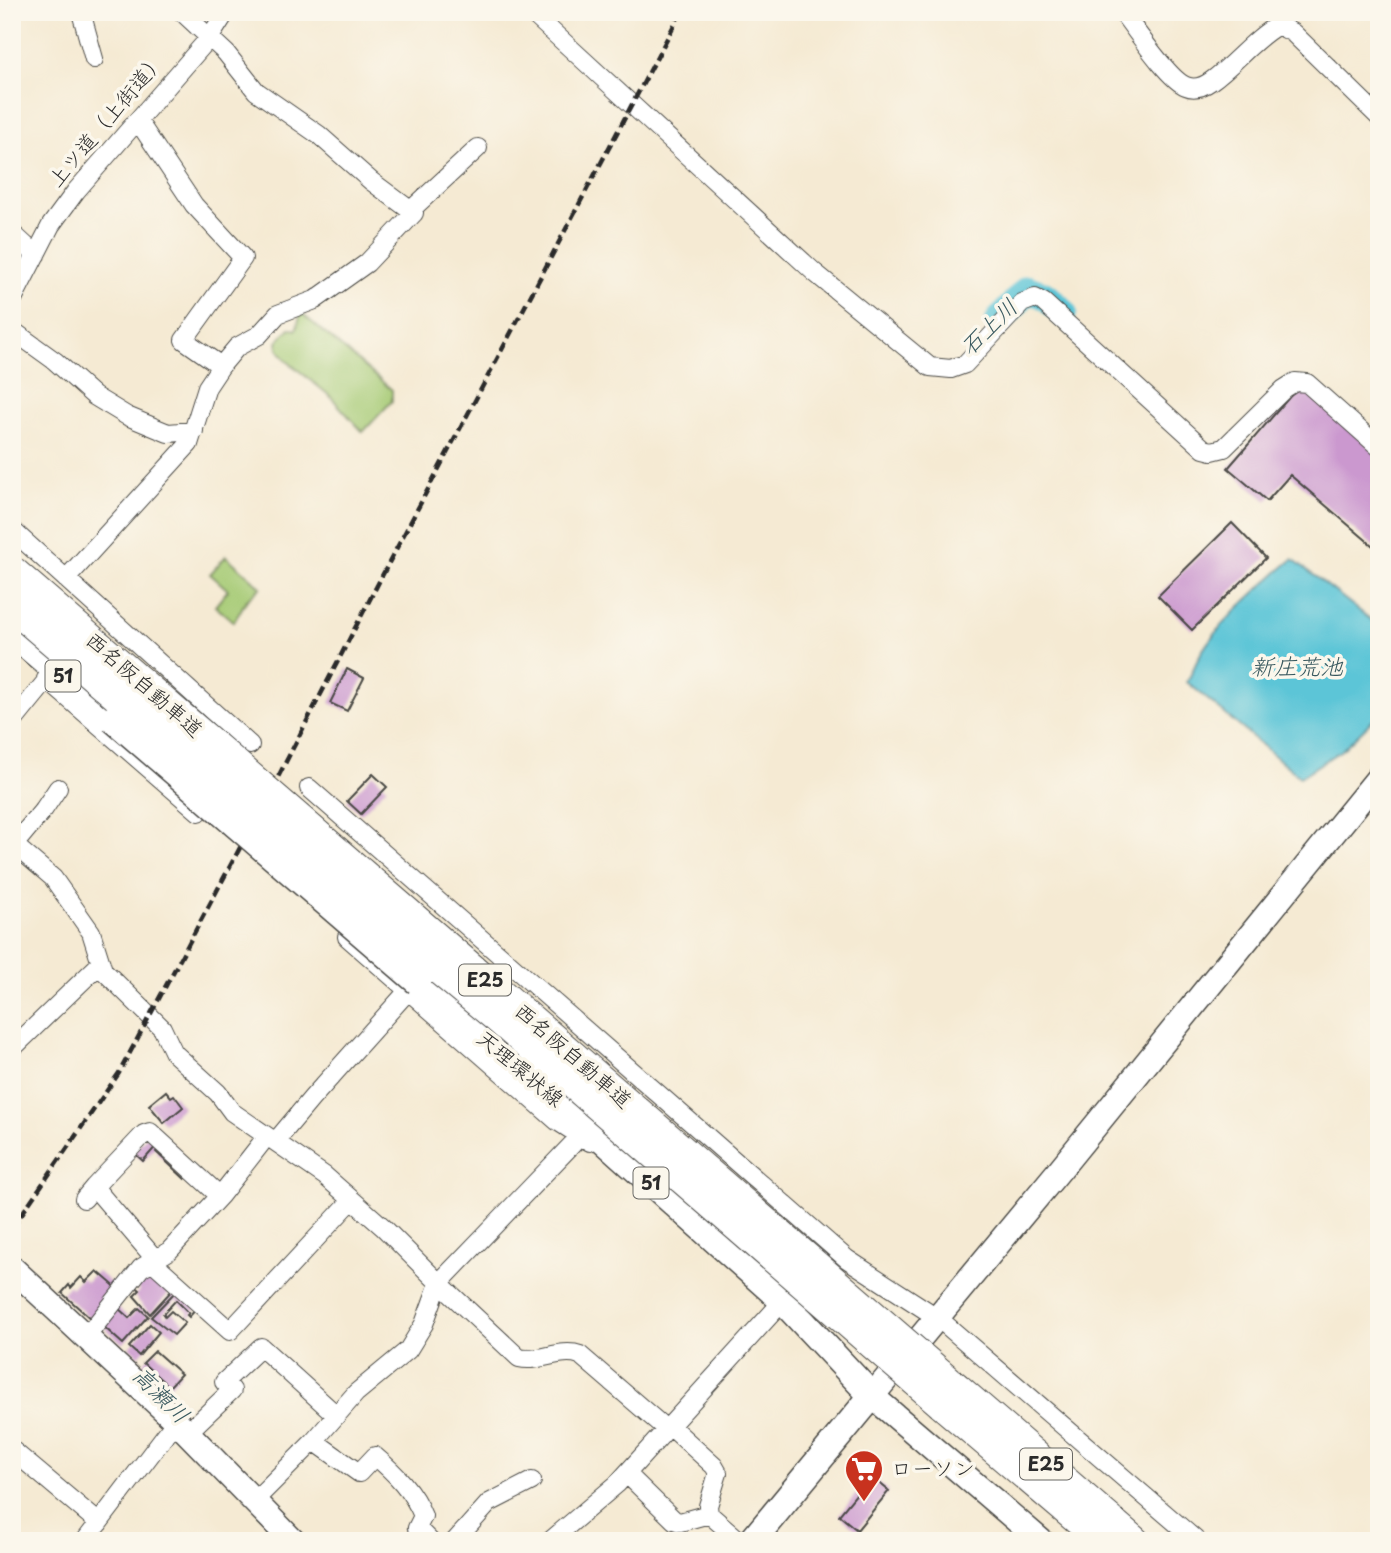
<svg xmlns="http://www.w3.org/2000/svg" width="1391" height="1553" font-family="'Playpen Sans','Klee One',sans-serif">
	<style>
		.green { fill: #a6ca74; stroke: #687a50; stroke-width: 2 }
		.water { fill: #5bc5d7; stroke: #437881; stroke-width: 2 }
		.lines { fill: none; stroke-linecap: round; stroke-linejoin: round }
		.river { stroke: #5bc5d7; stroke-width: 28 }
		.building { fill: #cb98cf }
		.street-casing { stroke: #494844; stroke-width: 20 }
		.secondary-casing { stroke: #494844; stroke-width: 27 }
		.primary-casing { stroke: #494844; stroke-width: 29 }
		.highway-casing { stroke: #494844; stroke-width: 32 }
		.street { stroke: #fff; stroke-width: 18 }
		.secondary { stroke: #fff; stroke-width: 24 }
		.primary { stroke: #fff; stroke-width: 26 }
		.highway { stroke: #fff; stroke-width: 30 }
		.rail { stroke: #2b2b2b; stroke-width: 4.5; stroke-dasharray: 10 5; stroke-linecap: butt }
		.primary-bridge-casing { stroke: #494844; stroke-width: 29; stroke-linecap: butt }
		.highway-bridge-casing { stroke: #494844; stroke-width: 32; stroke-linecap: butt }
		.primary-bridge { stroke: #fff; stroke-width: 26 }
		.highway-bridge { stroke: #fff; stroke-width: 30 }
		.labels { text-anchor: middle; stroke-width: 7; stroke-linejoin: round; paint-order: stroke }
		.shield { fill: #fbf7ec; stroke: #696865; stroke-width: 2 }
		.shield-label { font-size: 19px; font-weight: bold; fill: #2b2b2b }
		.street-label { font-size: 21px; fill: #2b2b2b; stroke: #fbf7ec }
		.poi-label { font-size: 21px; fill: #2b2b2b; stroke: #fbf7ec; text-anchor: start }
		.water-label { font-size: 23px; font-style: italic; fill: #39595f; stroke: #fbf7ec }
	</style>
	<rect width="100%" height="100%" fill="#fbf7ec"/>
	<filter id="ink" filterUnits="userSpaceOnUse"><feTurbulence type="fractalNoise" baseFrequency=".0143" numOctaves="2"/><feDisplacementMap in="SourceGraphic" scale="14" xChannelSelector="R" yChannelSelector="G"/><feConvolveMatrix kernelMatrix="1 2 1 2 8 2 1 2 1" color-interpolation-filters="sRGB"/></filter>
	<filter id="wash" filterUnits="userSpaceOnUse"><feTurbulence type="fractalNoise" baseFrequency=".00686" numOctaves="4" result="noise"/><feDisplacementMap in="SourceGraphic" scale="28" xChannelSelector="R" yChannelSelector="G"/><feGaussianBlur stdDeviation="1.57" result="paint"/><feColorMatrix in="noise" values="0 0 0 0 0 0 0 0 0 0 0 0 0 0 0 0 0 1.4 0 .05"/><feComposite in="paint" operator="in"/></filter>
	<g filter="url(#wash)">
		<rect width="100%" height="100%" fill="#f5ead3"/>
		<!-- green -->
		<path class="green" d="M301,313L392,390V401L363,432L330,396L287,361L278,349L277,342L290,328L296,330Z
			M226,556L261,587L246,601L234,622L215,606L228,590L210,574Z"/>
		<!-- water -->
		<path class="water" d="M1293,559L1379,626V714L1343,749L1300,777L1187,682C1192,673 1196,662 1201,653C1221,620 1264,583 1293,559Z"/>
		<g class="lines">
			<!-- river -->
			<path class="river" d="M999,321L1028,289L1046,296L1063,312"/>
		</g>
		<g id="blocks">
			<!-- building -->
			<path class="building" d="M1299,386L1379,454V551L1290,475L1267,501L1228,468Z
				M1232,523L1266,558L1192,630L1158,596Z
				M347,669L364,678L347,711L330,703Z
				M373,774L387,787L361,814L347,801Z
				M166,1091L171,1097L174,1095L183,1107L164,1123L149,1105Z
				M148,1135L158,1144L143,1161L133,1152Z
				M160,1148L189,1175L185,1179L156,1152Z
				M152,1265L175,1287L150,1314L134,1296L140,1290L132,1283Z
				M97,1271L118,1289L91,1319L62,1293L69,1285L71,1288L81,1277L86,1282Z
				M178,1289L198,1307L189,1317L187,1315L189,1313L176,1300L163,1314L165,1317L171,1311L185,1323L174,1335L151,1317Z
				M117,1307L129,1318L139,1308L148,1316L123,1344L103,1326Z
				M150,1324L159,1332L139,1356L129,1347Z
				M155,1351L181,1374L169,1387L143,1363Z
				M871,1476L889,1491L857,1530L839,1515Z"/>
		</g>
	</g>
	<g filter="url(#ink)">
		<use href="#blocks" fill-opacity="0" stroke="#494844" stroke-width="2"/>
		<g class="lines">
			<defs>
				<path id="street" d="M81,12L94,59
					M182,12L226,53L256,91L319,135L371,181L414,213L367,263L315,300L278,314L259,335L237,347L221,366
					M531,12L814,272L930,367L951,369L965,364L1022,303L1035,298L1043,302L1204,449L1212,451L1224,448L1284,389L1295,382L1307,383L1379,447
					M1122,12C1135,29 1169,80 1186,86C1195,90 1204,86 1211,81C1235,64 1253,39 1278,25
					M1278,25L1293,33L1379,117
					M411,210L478,148
					M12,233L36,255
					M12,301L51,225L76,191L210,37L226,12
					M12,330L55,361L94,396L127,416L168,433L194,431
					M12,530L250,745
					M66,579L189,444L207,387L221,366L184,340L243,258L194,205L138,121
					M46,679L199,812
					M12,723L47,680
					M309,788L847,1259L938,1318L1197,1541
					M12,843L53,878L91,932L103,970L162,1028L174,1053L218,1093L232,1112L325,1176L383,1227L439,1283L519,1358C540,1363 560,1348 580,1355L666,1429
					M14,845L44,809L58,788
					M347,937L557,1121L590,1142
					M12,1044H17L101,963
					M276,1141L312,1098L407,992
					M94,1187L144,1134L150,1132L220,1196
					M84,1199L94,1187L156,1260
					M153,1262L230,1331L352,1200
					M86,1337L141,1268L169,1251L220,1196L267,1136
					M670,1426L714,1466L718,1473L708,1506L709,1514L740,1541
					M187,1433L232,1390L224,1382L261,1347L335,1414
					M314,1441L359,1473L375,1456C395,1473 413,1491 423,1516L417,1528L430,1541
					M12,1450L99,1523
					M627,1474L674,1520L680,1522L709,1514
					M254,1501L314,1441L356,1393L408,1350L424,1324L439,1283L589,1127
					M85,1541L176,1421
					M455,1541L489,1503L532,1481
					M550,1541L617,1484L783,1301"/>
				<path id="secondary" d="M12,1268L176,1421L293,1541
					M1041,1541L872,1396L1057,1173L1379,777"/>
				<path id="primary" d="M12,633L113,719
					M418,982L589,1127L783,1301L872,1396L752,1541"/>
				<path id="highway" d="M957,1388L1134,1541
					M942,1404L1103,1541"/>
			</defs>
			<!-- street casing -->
			<use href="#street" class="street-casing"/>
			<!-- secondary casing -->
			<use href="#secondary" class="secondary-casing"/>
			<!-- primary casing -->
			<use href="#primary" class="primary-casing"/>
			<!-- highway casing -->
			<use href="#highway" class="highway-casing"/>
			<!-- street -->
			<use href="#street" class="street"/>
			<!-- secondary -->
			<use href="#secondary" class="secondary"/>
			<!-- primary -->
			<use href="#primary" class="primary"/>
			<!-- highway -->
			<use href="#highway" class="highway"/>
			<!-- rail -->
			<path class="rail" d="M12,1228L119,1073L278,777L383,574L681,12"/>
			<defs>
				<path id="primary-bridge" d="M113,719L418,982"/>
				<path id="highway-bridge" d="M12,571L957,1388
					M12,606L343,890L495,1016L942,1404"/>
			</defs>
			<!-- primary-bridge casing -->
			<use href="#primary-bridge" class="primary-bridge-casing"/>
			<!-- highway-bridge casing -->
			<use href="#highway-bridge" class="highway-bridge-casing"/>
			<!-- primary-bridge -->
			<use href="#primary-bridge" class="primary-bridge"/>
			<!-- highway-bridge -->
			<use href="#highway-bridge" class="highway-bridge"/>
		</g>
	</g>
	<!-- icons -->
	<defs>
		<symbol id="supermarket-pin" viewBox="-11 -11 22 30"><path d="M0 17L-7.5 6A9.5 9.5 0 1 1 7.5 6Z" fill="#c8321e" stroke="#fbf7ec"/><path d="M-6-5.5h2.5l.6 2H6L4.5 2H-2.5L-4.4-4H-6ZM-1.5 3.2a1.3 1.3 0 1 0 .1 0ZM3 3.2a1.3 1.3 0 1 0 .1 0Z" fill="#fff"/></symbol>
	</defs>
	<g fill-rule="evenodd">
		<use href="#supermarket-pin" x="842" y="1447" width="44" height="60"/>
	</g>
	<g class="labels">
		<!-- shield labels -->
		<g class="shield">
			<rect x="45.5" y="660.5" width="35" height="31" rx="5"/>
			<rect x="459" y="964.5" width="52" height="31" rx="5"/>
			<rect x="633.5" y="1167.5" width="35" height="31" rx="5"/>
			<rect x="1020" y="1448.5" width="52" height="31" rx="5"/>
		</g>
		<g class="shield-label">
			<text x="63" y="683">51</text>
			<text x="485" y="987">E25</text>
			<text x="651" y="1190">51</text>
			<text x="1046" y="1471">E25</text>
		</g>
		<!-- street labels -->
		<g class="street-label">
			<text transform="translate(107 120) rotate(-50)" y="7">上ツ道（上街道）</text>
			<text transform="translate(144 685) rotate(41)" y="7">西名阪自動車道</text>
			<text transform="translate(573 1056) rotate(41)" y="7">西名阪自動車道</text>
			<text transform="translate(520 1069) rotate(40)" y="7">天理環状線</text>
		</g>
		<!-- poi labels -->
		<g class="poi-label">
			<text x="891" y="1476">ローソン</text>
		</g>
		<!-- water labels -->
		<g class="water-label">
			<text transform="translate(989 327) rotate(-44)" y="8">石上川</text>
			<text x="1297" y="675">新庄荒池</text>
			<text transform="translate(161 1395) rotate(45)" y="8">高瀬川</text>
		</g>
	</g>
	<!-- margin -->
	<rect width="1391" height="1553" fill="none" stroke="#fbf7ec" stroke-width="42"/>
</svg>
